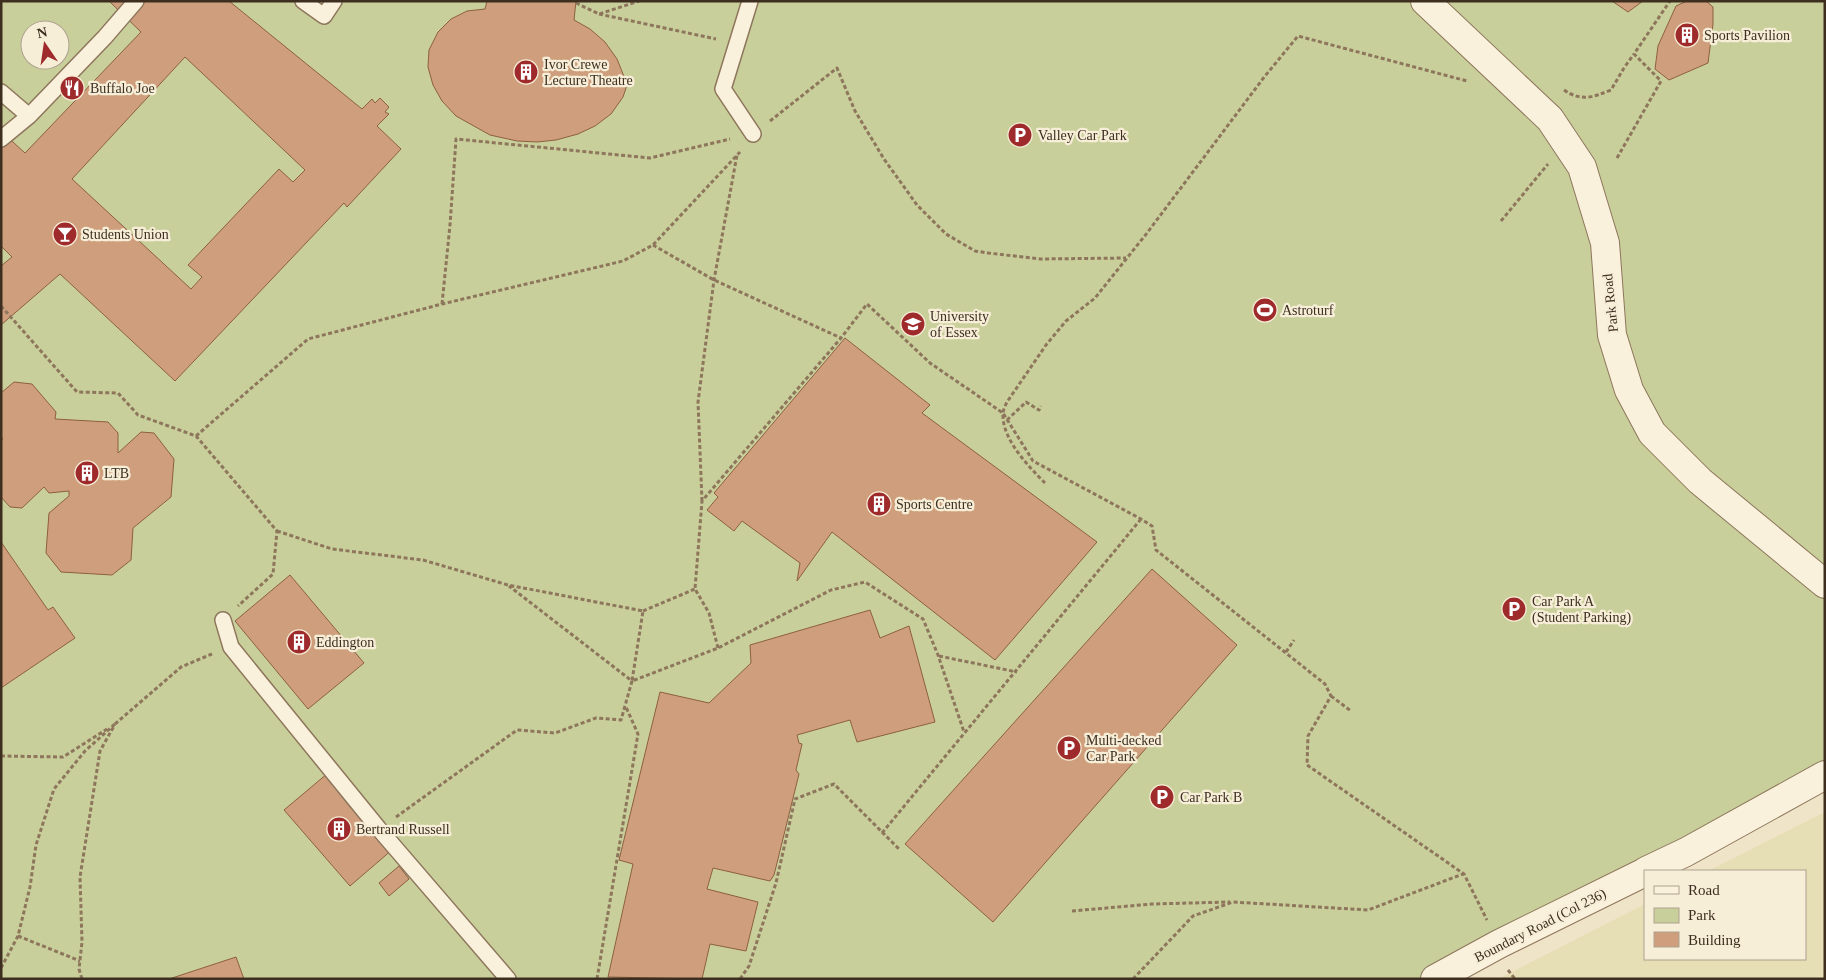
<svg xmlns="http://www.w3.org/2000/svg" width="1826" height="980" font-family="Georgia,serif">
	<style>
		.farmland { fill: #e6deb5 }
		.green { fill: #c9cf9b; fill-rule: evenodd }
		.building { fill: #cf9f7d; stroke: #8d5f41; fill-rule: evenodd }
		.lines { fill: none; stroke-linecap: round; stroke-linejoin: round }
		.lane-casing { stroke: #8d765c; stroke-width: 18 }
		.street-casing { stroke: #8d765c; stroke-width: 30 }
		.path { stroke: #8d765c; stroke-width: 3; stroke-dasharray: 4 2.5; stroke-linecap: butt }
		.lane { stroke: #faf1dc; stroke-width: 15 }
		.street { stroke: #faf1dc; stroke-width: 28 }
		.labels { text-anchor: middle; stroke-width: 4.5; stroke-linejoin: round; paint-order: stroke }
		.poi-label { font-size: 14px; fill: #3d2e20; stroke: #f7eed8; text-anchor: start }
		.street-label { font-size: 14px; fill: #3d2e20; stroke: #f7eed8 }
	</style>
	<rect width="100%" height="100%" fill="#f0e4c8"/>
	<!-- farmland -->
	<path class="farmland" d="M1825,812V979H1498L1645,904V959H1805V871H1708Z"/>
	<!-- green -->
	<path class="green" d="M1,1H1825V775L1435,979H1ZM30,30H60V60H30Z"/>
	<!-- building -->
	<path class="building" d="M109,1H229L362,109L372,99L375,103L380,98L389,107L385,112L389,114L377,126L401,149L347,207L344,203L175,381L60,274L1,325V266L12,257L1,246V131L25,153L141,32ZM185,57L305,170L293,182L279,169L188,265L202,277L191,289L72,179Z
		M487,1H576L574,20L590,29L605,42L617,59L625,79L626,88L623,97L611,114L595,126L578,134L556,140L537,142L517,141L490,135L456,116L442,101L433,85L428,67L429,50L438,32L451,19L467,11L485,9Z
		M1612,1H1643L1628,12Z
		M1687,1H1706L1713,7V24L1708,63L1669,80L1655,69L1658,46L1676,6Z
		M845,338L930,405L922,413L1097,542L995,660L832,532L797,581L800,563L742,521L734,531L707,510L718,497L714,493Z
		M14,382L32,384L56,412L55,419L108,422L118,433V453L141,432L154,433L174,459L171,497L133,528L131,560L112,575L61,572L46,553L49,513L69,496V491L49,493L44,487L22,508L10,507L1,497V439H3L1,437V393Z
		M1,542L48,610L53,607L75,638L1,688Z
		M1152,569L1237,645L993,922L905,844Z
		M290,575L364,663L308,709L235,621Z
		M870,610L880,638L909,626L935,722L857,742L850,720L797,735L799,743L802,744L796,770L799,774L774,875L770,881L713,868L707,889L758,902L746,951L710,944L702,979L608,977L633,864L619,860L660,692L709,703L751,663L750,645Z
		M328,773L393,849L350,886L284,810Z
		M399,866L409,879L389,896L379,883Z
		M236,957L244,979H169Z"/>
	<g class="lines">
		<defs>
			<path id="lane" d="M303,1L324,16L334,1
				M750,1L723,89L753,134
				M1,92L29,116L105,37L136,1
				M1,139L29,116
				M223,620L231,647L379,829L508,979"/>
			<path id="street" d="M1425,1L1550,119L1582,167L1605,243L1612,335L1629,390L1652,433L1700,481L1825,584
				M1646,871L1686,852L1825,775
				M1435,979L1499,944L1645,872"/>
		</defs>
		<!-- lane casing -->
		<use href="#lane" class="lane-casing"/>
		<!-- street casing -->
		<use href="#street" class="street-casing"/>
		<!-- path -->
		<path class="path" d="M576,3L599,14L639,1
			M599,14L716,39
			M1564,90C1582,102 1593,97 1611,90L1624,68L1634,54
			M770,121L837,68L855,111L884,159L917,205L946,234L975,251L988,253L1040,259L1126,258
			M1617,158L1661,81L1634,54L1670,1
			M1501,221L1548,164
			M653,245L714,280L841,338
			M442,304L450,225L456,139L650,158L730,139
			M1,306L77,392L118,393L138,415L196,436L277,531L273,574L238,606
			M1007,420L1026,402L1039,410L1041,406
			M196,436L308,339L442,304L623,261L653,245L740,152
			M1045,483C1028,466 1002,439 1003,414C1003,410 1005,406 1007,402L1046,345L1066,321L1095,298L1147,233L1265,76L1298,36L1467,81
			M702,501L698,402L714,280L737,155
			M277,531L332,549L423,560L508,585L643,611L632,681L718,648L831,590L865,582L923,619L938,655L964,732
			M643,611L695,589
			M718,648L709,613L695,589L702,501L841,338L867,304L930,363L1003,413L1033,461L1141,519L1152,526L1156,550L1325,684L1331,696L1308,736L1307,765L1464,874L1487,920
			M1286,652L1294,640
			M939,656L1017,672
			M1331,696L1351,711
			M115,724L181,667L212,654
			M1,756L63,757L107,729
			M396,817L517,730L555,733L596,718L621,720L632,681L509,586
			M882,833L1141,519
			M1072,911L1152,904L1230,902
			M18,936L80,961
			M1,968L18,936L30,887L36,845L54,789L85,751L115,724
			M1508,970L1515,979
			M82,979L79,969L82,942L80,877L100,751L114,726
			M597,979L638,734L626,707
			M740,979L749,966L776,883L795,799L834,784L899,849
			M1133,979L1193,916L1233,902L1368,910L1463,874"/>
		<!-- lane -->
		<use href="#lane" class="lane"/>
		<!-- street -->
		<use href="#street" class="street"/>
	</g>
	<!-- icons -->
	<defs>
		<symbol id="building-disc" viewBox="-11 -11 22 22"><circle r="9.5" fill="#9e2a2b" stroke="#f7eed8"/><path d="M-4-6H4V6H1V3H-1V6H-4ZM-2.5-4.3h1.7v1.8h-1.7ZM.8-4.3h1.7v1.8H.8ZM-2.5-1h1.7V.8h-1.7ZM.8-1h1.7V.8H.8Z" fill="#fff"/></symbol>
		<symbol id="restaurant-disc" viewBox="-11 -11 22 22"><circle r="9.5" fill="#9e2a2b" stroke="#f7eed8"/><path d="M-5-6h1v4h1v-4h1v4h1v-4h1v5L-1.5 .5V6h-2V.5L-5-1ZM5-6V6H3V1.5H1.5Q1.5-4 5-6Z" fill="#fff"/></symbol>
		<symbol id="parking-disc" viewBox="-11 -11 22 22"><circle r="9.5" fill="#9e2a2b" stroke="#f7eed8"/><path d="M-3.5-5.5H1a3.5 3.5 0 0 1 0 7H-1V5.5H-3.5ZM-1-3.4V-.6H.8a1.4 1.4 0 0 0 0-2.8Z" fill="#fff"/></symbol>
		<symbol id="bar-disc" viewBox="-11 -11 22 22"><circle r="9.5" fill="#9e2a2b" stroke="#f7eed8"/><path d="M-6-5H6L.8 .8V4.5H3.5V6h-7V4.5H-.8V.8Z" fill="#fff"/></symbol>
		<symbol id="stadium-disc" viewBox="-11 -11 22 22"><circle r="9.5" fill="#9e2a2b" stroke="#f7eed8"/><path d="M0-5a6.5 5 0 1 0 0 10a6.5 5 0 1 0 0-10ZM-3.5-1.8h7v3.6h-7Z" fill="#fff"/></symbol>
		<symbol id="university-disc" viewBox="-11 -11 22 22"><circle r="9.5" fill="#9e2a2b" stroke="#f7eed8"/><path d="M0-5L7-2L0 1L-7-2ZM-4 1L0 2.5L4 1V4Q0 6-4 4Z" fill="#fff"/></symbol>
	</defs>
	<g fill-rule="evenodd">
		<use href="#building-disc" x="1673" y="21" width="28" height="28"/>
		<use href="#building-disc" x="512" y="58" width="28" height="28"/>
		<use href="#restaurant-disc" x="58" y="74" width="28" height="28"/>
		<use href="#parking-disc" x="1006" y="121" width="28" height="28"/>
		<use href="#bar-disc" x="51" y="220" width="28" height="28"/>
		<use href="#stadium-disc" x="1251" y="296" width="28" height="28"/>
		<use href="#university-disc" x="899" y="310" width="28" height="28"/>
		<use href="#building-disc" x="73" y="459" width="28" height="28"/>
		<use href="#building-disc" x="865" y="490" width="28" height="28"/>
		<use href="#parking-disc" x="1500" y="595" width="28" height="28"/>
		<use href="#building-disc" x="285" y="628" width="28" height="28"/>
		<use href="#parking-disc" x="1055" y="734" width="28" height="28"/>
		<use href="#parking-disc" x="1148" y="783" width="28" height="28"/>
		<use href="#building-disc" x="325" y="815" width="28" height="28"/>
	</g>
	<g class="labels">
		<!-- poi labels -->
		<g class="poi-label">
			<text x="1704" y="40">Sports Pavilion</text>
			<text x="544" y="69">Ivor Crewe<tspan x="544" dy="16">Lecture Theatre</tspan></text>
			<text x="90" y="93">Buffalo Joe</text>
			<text x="1038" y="140">Valley Car Park</text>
			<text x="82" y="239">Students Union</text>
			<text x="1282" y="315">Astroturf</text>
			<text x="930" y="321">University<tspan x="930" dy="16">of Essex</tspan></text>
			<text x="104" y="478">LTB</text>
			<text x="896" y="509">Sports Centre</text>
			<text x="1532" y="606">Car Park A<tspan x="1532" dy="16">(Student Parking)</tspan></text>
			<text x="316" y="647">Eddington</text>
			<text x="1086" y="745">Multi-decked<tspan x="1086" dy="16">Car Park</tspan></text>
			<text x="1180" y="802">Car Park B</text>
			<text x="356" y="834">Bertrand Russell</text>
		</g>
		<!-- street labels -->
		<g class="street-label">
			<text transform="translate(1610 303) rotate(-96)" y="5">Park Road</text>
			<text transform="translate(1540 925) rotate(-27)" y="5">Boundary Road (Col 236)</text>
		</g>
	</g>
	<!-- border -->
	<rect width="1826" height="980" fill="none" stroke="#3d2e20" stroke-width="5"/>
	<!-- legend -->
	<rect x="1644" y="870" width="162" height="90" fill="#f7eed8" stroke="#ada18e"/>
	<rect x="1654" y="886" width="25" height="8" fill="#faf1dc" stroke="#ada18e"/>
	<text x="1688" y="895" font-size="15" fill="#3d2e20">Road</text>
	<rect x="1654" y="908" width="25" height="15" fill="#c9cf9b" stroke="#ada18e"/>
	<text x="1688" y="920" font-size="15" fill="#3d2e20">Park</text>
	<rect x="1654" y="932" width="25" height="15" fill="#cf9f7d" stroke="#ada18e"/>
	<text x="1688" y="945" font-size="15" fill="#3d2e20">Building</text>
	<!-- north arrow -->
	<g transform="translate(45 45) rotate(347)"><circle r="24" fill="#f7eed8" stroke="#ada18e"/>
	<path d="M0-4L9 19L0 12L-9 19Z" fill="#9e2a2b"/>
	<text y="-8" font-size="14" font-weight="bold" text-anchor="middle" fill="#3d2e20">N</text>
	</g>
</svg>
